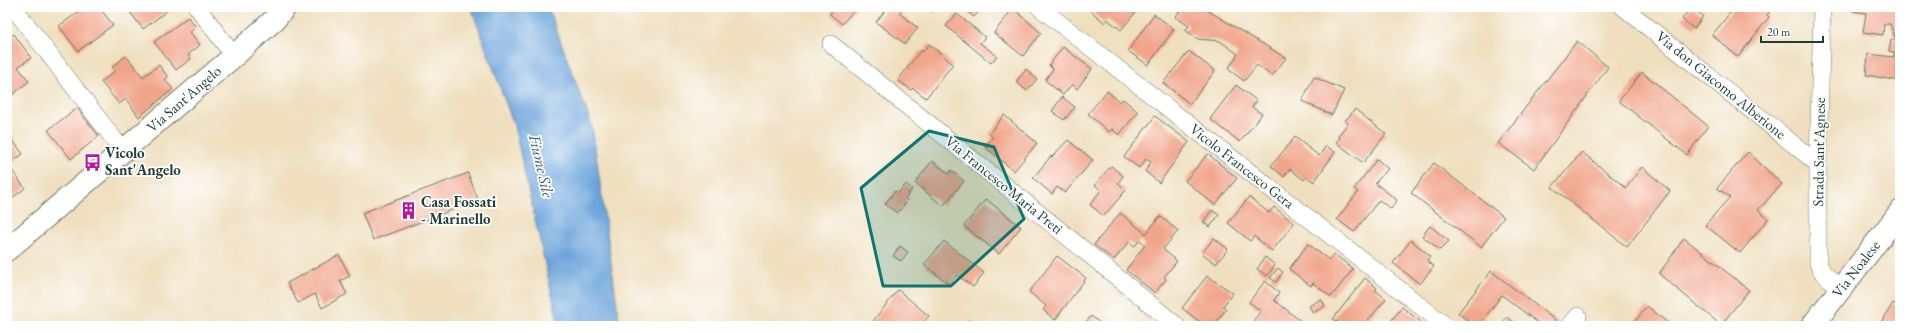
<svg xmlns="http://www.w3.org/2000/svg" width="1907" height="333" font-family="'EB Garamond',serif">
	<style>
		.water { fill: #6ca4db; stroke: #467088 }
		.building { fill: #f1a58a }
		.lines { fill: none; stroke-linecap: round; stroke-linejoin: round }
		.street-casing { stroke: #687664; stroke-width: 18 }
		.secondary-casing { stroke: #687664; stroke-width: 24 }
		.primary-casing { stroke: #687664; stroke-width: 24 }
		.street { stroke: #fff; stroke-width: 17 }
		.secondary { stroke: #fff; stroke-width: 22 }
		.primary { stroke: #fff; stroke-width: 22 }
		.marked { fill: #0f766e; fill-opacity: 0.2; stroke: #0f766e; stroke-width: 3; stroke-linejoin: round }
		.labels { text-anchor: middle; stroke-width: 3.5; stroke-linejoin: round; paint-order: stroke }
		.street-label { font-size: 15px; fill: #1f3d34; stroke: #fff }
		.poi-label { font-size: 15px; font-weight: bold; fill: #1f3d34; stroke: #fff; text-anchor: start }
		.water-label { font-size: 16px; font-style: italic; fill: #3a616e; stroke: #fff }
	</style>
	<rect width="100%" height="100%" fill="#fff"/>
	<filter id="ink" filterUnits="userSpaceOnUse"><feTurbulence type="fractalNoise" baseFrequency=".025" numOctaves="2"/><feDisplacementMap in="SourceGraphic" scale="8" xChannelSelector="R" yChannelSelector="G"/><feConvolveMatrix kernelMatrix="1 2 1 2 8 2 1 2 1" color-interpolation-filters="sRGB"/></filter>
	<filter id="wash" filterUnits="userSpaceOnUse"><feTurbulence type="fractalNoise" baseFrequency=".012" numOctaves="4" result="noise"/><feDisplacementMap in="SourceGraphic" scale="16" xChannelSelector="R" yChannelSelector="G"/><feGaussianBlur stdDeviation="0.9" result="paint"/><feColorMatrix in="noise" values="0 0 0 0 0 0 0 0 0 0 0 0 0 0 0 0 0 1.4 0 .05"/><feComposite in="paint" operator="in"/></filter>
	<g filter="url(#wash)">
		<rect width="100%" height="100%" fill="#efdfbe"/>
		<!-- water -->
		<path class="water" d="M471,7H548L592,126L620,326H559L514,126Z"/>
		<g id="blocks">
			<!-- building -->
			<path class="building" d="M85,7H99L113,25L78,51L59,26Z
				M126,7H172L143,29Z
				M831,7H857L842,24L830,14L833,9Z
				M888,7H904L899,13L918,28L905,44L876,22Z
				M926,7H937L932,12Z
				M961,7H983L974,17Z
				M1086,7H1140L1121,30L1107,19L1105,23Z
				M1183,7H1202L1286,58L1272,76L1257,65L1244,81L1228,69L1238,54L1220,41L1198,39L1185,30L1189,26L1175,17Z
				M1691,7L1703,16L1694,29L1682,19Z
				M1735,7H1773L1767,15L1769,17L1738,57L1712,35Z
				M1854,7H1900V81L1866,75L1868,54L1894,57V52L1889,51L1891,40H1896L1890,24H1884L1883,35L1863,32L1866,13L1853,11Z
				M1013,8L1041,33L1023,56L994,33Z
				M957,14L985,37L980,43L997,56L991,63L946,26Z
				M1154,14L1174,29L1148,65L1128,51Z
				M188,17L196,27L190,32L200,45L188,55L191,59L176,70L154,42Z
				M14,34L31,58L18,67L29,81L10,97L7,93V40Z
				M1577,41L1608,67L1534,169L1498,143Z
				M929,44L953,64L926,98L913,88L911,90L898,80L921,50L923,52Z
				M1063,47L1092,69L1077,89L1072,84L1063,95L1045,80L1053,69L1049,65Z
				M1189,51L1215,71L1190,104L1163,83Z
				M126,56L143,77L159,65L168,77L165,80L173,89L139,117L126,99L119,104L101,82L115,71L112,67Z
				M1026,69L1037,79L1027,91L1016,82Z
				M1642,72L1708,126L1687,155L1619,101Z
				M1314,77L1344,90L1332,115L1302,101Z
				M1236,85L1257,101L1252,107L1262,114L1240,142L1210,119Z
				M1107,91L1120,102L1123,99L1138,112L1119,135L1112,129L1109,132L1088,114Z
				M1062,97L1075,107L1064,120L1052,111Z
				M77,108L99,136L71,159L48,130Z
				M1355,109L1386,134L1363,163L1336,142L1340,138L1338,136L1348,123L1345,121Z
				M1004,115L1037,143L1014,171L985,147L993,137L989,134Z
				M1155,116L1189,142L1159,183L1145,171L1151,162L1146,159L1139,168L1124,157Z
				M7,133L23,154L8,165L25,188L7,202Z
				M1295,137L1319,156L1326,146L1335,152L1314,182L1307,177L1304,180L1290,169L1284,177L1271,166Z
				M1068,140L1093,160L1065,193L1057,187L1052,194L1033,178L1051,156L1052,157Z
				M1582,152L1626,188L1642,167L1670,191L1627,247L1552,187Z
				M1748,152L1782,184L1758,210L1768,219L1740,253L1705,225L1730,197L1717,188Z
				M1208,154L1237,178L1215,205L1185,181Z
				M1377,159L1388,169L1375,183L1397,200L1391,209L1379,200L1354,232L1337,219L1358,192L1354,189Z
				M932,161L949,174L951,170L964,181L943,206L915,183Z
				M1434,163L1504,217L1481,247L1411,193Z
				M1111,166L1123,176L1118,183L1126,190L1104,216L1090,205L1101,190L1095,185Z
				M468,173L478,200L373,240L362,213Z
				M906,184L912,189L905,199L908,201L897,213L885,204L895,191L898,193Z
				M1249,197L1269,213L1274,207L1294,223L1272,251L1254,236L1250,241L1228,223Z
				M986,199L1021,227L999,254L964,226Z
				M1212,210L1219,215L1210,227L1203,222Z
				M1120,213L1146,234L1160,216L1178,231L1163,249L1177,261L1164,277L1166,279L1155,293L1126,270L1145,245L1140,240L1135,246L1129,242L1114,260L1094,245Z
				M1430,226L1449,241L1440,250L1422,236Z
				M1214,238L1228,249L1216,264L1202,253Z
				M1684,238L1749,290L1721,325L1659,274Z
				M1411,240L1430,256L1427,261L1434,266L1420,284L1393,263Z
				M944,241L984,273L973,287L957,275L949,284L924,265Z
				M1308,244L1329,260L1334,254L1353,269L1331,297L1313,283L1311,286L1289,269Z
				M900,246L908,252L901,261L893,256Z
				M339,255L350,276L340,281L347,294L322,308L315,294L298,303L287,283Z
				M1057,256L1086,278L1055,320L1043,310L1046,306L1029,292Z
				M1265,257L1275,265L1267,276L1257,269Z
				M1278,268L1283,272L1276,282L1270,278Z
				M1491,271L1563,326H1542L1502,295L1478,326H1475L1458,313Z
				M1207,276L1233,293L1223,306L1226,309L1214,326H1205L1182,308Z
				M1365,278L1377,288L1375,290L1386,299L1363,326L1355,324L1354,326H1343L1333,319Z
				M1265,281L1279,293L1274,300L1307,326H1249L1261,311L1249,302Z
				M898,290L929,316L920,326H869Z
				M1321,299L1325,306L1313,313L1309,306Z
				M1893,303L1900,307V326H1879Z
				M1647,306L1668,323L1673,326H1634L1632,325Z
				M1402,307L1426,326H1387Z
				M1091,316L1104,326H1083Z
				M1507,317L1518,326H1500Z
				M974,321L975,326H950V325Z"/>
		</g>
	</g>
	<g filter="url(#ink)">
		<use href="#blocks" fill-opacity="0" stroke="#687664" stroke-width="1"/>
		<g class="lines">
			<defs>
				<path id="street" d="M13,7L123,151
					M197,7L234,56
					M1039,7L1446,326
					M1623,7L1818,164
					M1822,7L1818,164V263L1823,273L1840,289
					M831,44L1177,326
					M1570,326L1578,316"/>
				<path id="secondary" d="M7,250L234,56L275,19L285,7"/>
				<path id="primary" d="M1812,326L1900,212"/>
			</defs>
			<!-- street casing -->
			<use href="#street" class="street-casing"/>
			<!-- secondary casing -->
			<use href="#secondary" class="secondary-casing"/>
			<!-- primary casing -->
			<use href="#primary" class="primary-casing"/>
			<!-- street -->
			<use href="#street" class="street"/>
			<!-- secondary -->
			<use href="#secondary" class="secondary"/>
			<!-- primary -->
			<use href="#primary" class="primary"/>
		</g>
	</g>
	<!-- marked area -->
	<path class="marked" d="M929,131L994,147L1024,219L951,286H883L861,188Z"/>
	<!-- icons -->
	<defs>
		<symbol id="bus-bare" viewBox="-9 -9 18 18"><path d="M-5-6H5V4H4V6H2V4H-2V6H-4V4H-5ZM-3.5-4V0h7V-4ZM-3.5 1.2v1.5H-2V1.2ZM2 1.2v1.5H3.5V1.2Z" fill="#b5179e" stroke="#fff" stroke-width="2.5" paint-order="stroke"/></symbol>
		<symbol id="building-bare" viewBox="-9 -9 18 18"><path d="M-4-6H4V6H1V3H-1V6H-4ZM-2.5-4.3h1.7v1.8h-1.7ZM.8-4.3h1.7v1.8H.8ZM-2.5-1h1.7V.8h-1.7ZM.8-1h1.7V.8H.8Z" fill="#b5179e" stroke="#fff" stroke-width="2.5" paint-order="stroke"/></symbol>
	</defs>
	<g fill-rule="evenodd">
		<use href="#bus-bare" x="80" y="150" width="25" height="25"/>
		<use href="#building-bare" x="396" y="198" width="25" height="25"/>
	</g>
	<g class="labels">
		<!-- street labels -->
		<g class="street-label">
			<text transform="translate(1721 85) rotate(39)" y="5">Via don Giacomo Alberione</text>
			<text transform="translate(184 99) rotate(-41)" y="5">Via Sant'Angelo</text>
			<text transform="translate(1819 152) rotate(-89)" y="5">Strada Sant'Agnese</text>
			<text transform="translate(1242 166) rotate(38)" y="5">Vicolo Francesco Gera</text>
			<text transform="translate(1004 185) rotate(39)" y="5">Via Francesco Maria Preti</text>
			<text transform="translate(1856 269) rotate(-52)" y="5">Via Noalese</text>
		</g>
		<!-- poi labels -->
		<g class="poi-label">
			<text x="105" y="158">Vicolo<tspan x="105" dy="17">Sant'Angelo</tspan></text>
			<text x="421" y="207">Casa Fossati<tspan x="421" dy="17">- Marinello</tspan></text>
		</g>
		<!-- water labels -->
		<g class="water-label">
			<text transform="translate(542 166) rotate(77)" y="6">Fiume Sile</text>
		</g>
	</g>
	<!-- margin -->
	<rect width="1907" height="333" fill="none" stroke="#fff" stroke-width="24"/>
	<!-- scale -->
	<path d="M1761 36v6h62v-6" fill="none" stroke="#1f3d34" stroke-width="2"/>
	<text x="1767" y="36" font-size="12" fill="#1f3d34" stroke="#ffffff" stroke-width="3" paint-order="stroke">20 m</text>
</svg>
